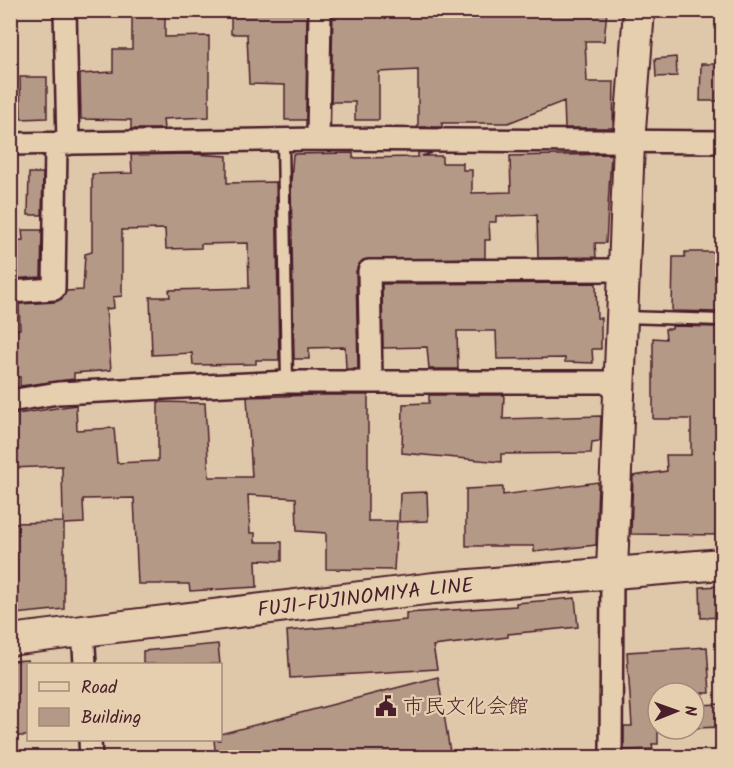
<svg xmlns="http://www.w3.org/2000/svg" width="733" height="768" font-family="Kalam,'Klee One',sans-serif">
	<style>
		.building { fill: #b59987; stroke: #4a1f2b; stroke-width: 1.5 }
		.lines { fill: none; stroke-linecap: round; stroke-linejoin: round }
		.lane-casing { stroke: #4a1f2b; stroke-width: 15 }
		.street-casing { stroke: #4a1f2b; stroke-width: 26 }
		.secondary-casing { stroke: #4a1f2b; stroke-width: 34 }
		.lane { stroke: #e5cfaf; stroke-width: 10 }
		.street { stroke: #e5cfaf; stroke-width: 21 }
		.secondary { stroke: #e5cfaf; stroke-width: 30 }
		.labels { text-anchor: middle; stroke-width: 4.5; stroke-linejoin: round; paint-order: stroke }
		.street-label { font-size: 21px; fill: #4a1f2b; stroke: #e5cfaf }
		.poi-label { font-size: 21px; fill: #4a1f2b; stroke: #e5cfaf; text-anchor: start }
	</style>
	<rect width="100%" height="100%" fill="#dfc8aa"/>
	<filter id="ink" filterUnits="userSpaceOnUse"><feTurbulence type="fractalNoise" baseFrequency=".0167" numOctaves="2"/><feDisplacementMap in="SourceGraphic" scale="12" xChannelSelector="R" yChannelSelector="G"/><feConvolveMatrix kernelMatrix="1 2 1 2 8 2 1 2 1" color-interpolation-filters="sRGB"/></filter>
	<g filter="url(#ink)">
		<!-- building -->
		<path class="building" d="M132,10L165,13V37L209,36V117L163,119L164,129H131V120L81,119L80,74L113,72V49H132Z
			M231,10H307L306,120H285V85L249,84L247,34H231Z
			M333,10H382V16H420V10H510L511,13L607,10L604,41H585L587,82H614L613,128H565L564,101L508,123H442V127H418V70L379,72V120H355V102H331Z
			M676,57L677,76L656,77L655,59Z
			M701,64H723V101H700Z
			M20,77H47V118L21,119Z
			M418,152L432,153L422,156H442V163H463V170H472V193L511,192L510,156L611,154L606,243H595L596,257L538,258L537,215L496,216V222H489L490,240H485V258L363,260L356,271L358,369H346L345,347L309,348V359H294L291,182L293,154L353,153V158L418,157Z
			M193,154L227,156V183L276,182L279,360H256V364L193,365L192,353L152,355L150,297H170L169,290L249,288L248,243L201,244V248L166,249L165,229L122,230V296L113,297L114,308L106,309L111,370L74,373V379L20,386V377H10V329H20L19,304L55,302L61,299L66,291L83,290L85,254L92,252V174L132,173L131,155Z
			M29,173H43L42,215H28Z
			M22,230H42L41,277L10,279V266H15V241L23,240Z
			M685,252H723V304H718V312L672,311L673,257H685Z
			M596,283L597,318H601V349H592L593,363L565,362V358L497,359L496,331H457L458,369H429L427,347L383,348L382,284Z
			M672,326L718,327V354H723V535L631,534L633,476L667,471L666,455H691V419H653V338L666,339L665,329H672Z
			M317,395H368V521H397L394,570L326,569V533L297,531L296,498L248,495L250,533H255V542H282V561L256,560L257,587L190,591L189,584H138L134,498L83,499L84,523L64,524V609L15,614L11,523L63,522L62,466L10,468V415L76,405L77,430L114,428L117,463L158,461V402L205,403L209,477H252L247,397Z
			M429,395H504L503,419L601,416L600,441L592,442L591,453L501,454V462L402,453L403,404L429,403Z
			M598,482L596,545L534,552V546H466V489L503,487V495Z
			M427,492L428,521L399,522L400,493Z
			M723,586V617L701,618L700,587Z
			M575,598L578,627L508,634V637L433,646L437,669L290,678L287,631L406,620V613L516,606V603Z
			M218,644L220,664H143V651Z
			M707,647L710,693H658V744H652L653,749L624,750V726H632L627,652Z
			M28,660V736H10V661Z
			M438,677L451,758H216L214,740H220V734Z
			M723,704V727L694,728V705Z"/>
		<g class="lines">
			<defs>
				<path id="lane" d="M283,139L287,382
					M624,317L722,320"/>
				<path id="street" d="M65,10L68,144
					M318,139L320,10
					M10,144L318,139L722,142
					M10,292L54,289L56,144
					M371,381L369,271L623,270
					M10,401L58,393L287,382H620
					M83,630L85,664
					M90,740L91,758
					M611,758L612,571"/>
				<g id="secondary">
					<path d="M612,571L629,143L639,10"/>
					<path id="s1" d="M10,640L434,588L722,564"/>
				</g>
			</defs>
			<!-- lane casing -->
			<use href="#lane" class="lane-casing"/>
			<!-- street casing -->
			<use href="#street" class="street-casing"/>
			<!-- secondary casing -->
			<use href="#secondary" class="secondary-casing"/>
			<!-- lane -->
			<use href="#lane" class="lane"/>
			<!-- street -->
			<use href="#street" class="street"/>
			<!-- secondary -->
			<use href="#secondary" class="secondary"/>
		</g>
	</g>
	<!-- icons -->
	<defs>
		<symbol id="civic-bare" viewBox="-9 -9 18 18"><path d="M-.6-6.5H3V-4.5H.6V-3L4-1V1h2V6H-6V1h2V-1L-.6-3ZM-1.2 2.5V6h2.4V2.5Z" fill="#4a1f2b" stroke="#e5cfaf" stroke-width="2.5" paint-order="stroke"/></symbol>
	</defs>
	<g fill-rule="evenodd">
		<use href="#civic-bare" x="371" y="691" width="30" height="30"/>
	</g>
	<g class="labels">
		<!-- street labels -->
		<g class="street-label">
			<text dy="7" stroke="none"><textPath href="#s1" startOffset="358">FUJI-FUJINOMIYA LINE</textPath></text>
		</g>
		<!-- poi labels -->
		<g class="poi-label">
			<text x="403" y="713">市民文化会館</text>
		</g>
	</g>
	<!-- margin -->
	<rect width="733" height="768" fill="none" stroke="#e5cfaf" stroke-width="36"/>
	<rect x="18" y="18" width="697" height="732" fill="none" stroke="#4a1f2b" stroke-width="2" filter="url(#ink)"/>
	<!-- legend -->
	<rect x="27" y="663" width="195" height="78" fill="#e5cfaf" stroke="#a7897a" stroke-width="1.5"/>
	<rect x="39" y="682" width="30" height="9" fill="#e5cfaf" stroke="#a7897a" stroke-width="1.5"/>
	<text x="81" y="693" font-size="18" fill="#4a1f2b">Road</text>
	<rect x="39" y="708" width="30" height="18" fill="#b59987" stroke="#a7897a" stroke-width="1.5"/>
	<text x="81" y="723" font-size="18" fill="#4a1f2b">Building</text>
	<!-- north arrow -->
	<g transform="translate(676 711) rotate(89)"><circle r="28" fill="#e5cfaf" stroke="#a7897a" stroke-width="1.5"/>
	<path d="M0-4.5L10 22L0 15L-10 22Z" fill="#4a1f2b"/>
	<text y="-9" font-size="16" font-weight="bold" text-anchor="middle" fill="#4a1f2b">N</text>
	</g>
</svg>
